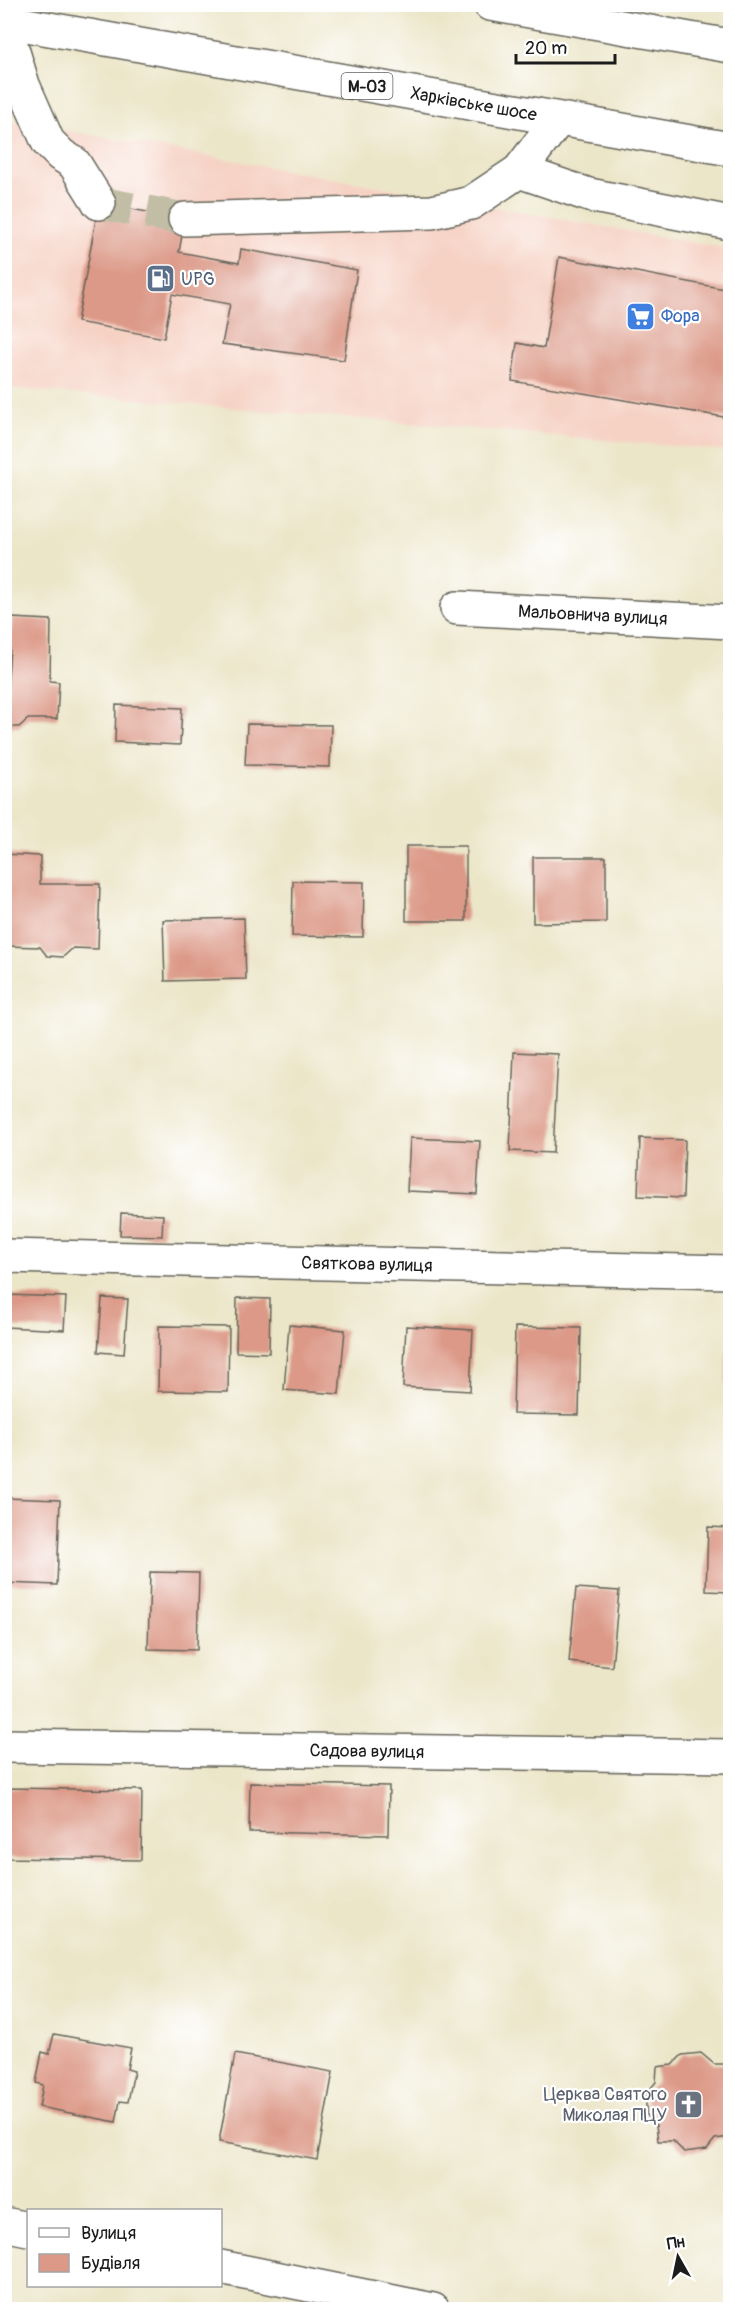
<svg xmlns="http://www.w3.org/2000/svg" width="735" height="2314" font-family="Pangolin,sans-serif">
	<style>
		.built { fill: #f6d2c4 }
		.building { fill: #dc9987 }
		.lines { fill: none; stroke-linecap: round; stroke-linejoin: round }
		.minor-tunnel { stroke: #c2bea6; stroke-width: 33; stroke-dasharray: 33 16; stroke-linecap: butt }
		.minor-casing { stroke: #656359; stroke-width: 36 }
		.highway-casing { stroke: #656359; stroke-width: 36 }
		.minor { stroke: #fff; stroke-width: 33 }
		.highway { stroke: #fff; stroke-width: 33 }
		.labels { text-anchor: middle; stroke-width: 4.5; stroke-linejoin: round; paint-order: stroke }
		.shield { fill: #fff; stroke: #606060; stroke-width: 1.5 }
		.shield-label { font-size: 16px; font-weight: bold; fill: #1c1c1c }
		.street-label { font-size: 18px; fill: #1c1c1c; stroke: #fff }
		.service-label { font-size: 18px; fill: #4e5e75; stroke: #fff; text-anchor: start }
		.shop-label { font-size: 18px; fill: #366cbe; stroke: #fff; text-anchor: start }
		.worship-label { font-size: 18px; fill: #5b616d; stroke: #fff; text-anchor: end }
	</style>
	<rect width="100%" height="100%" fill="#fff"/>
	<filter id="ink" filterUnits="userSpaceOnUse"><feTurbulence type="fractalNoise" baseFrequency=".0167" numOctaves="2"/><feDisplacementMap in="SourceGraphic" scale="12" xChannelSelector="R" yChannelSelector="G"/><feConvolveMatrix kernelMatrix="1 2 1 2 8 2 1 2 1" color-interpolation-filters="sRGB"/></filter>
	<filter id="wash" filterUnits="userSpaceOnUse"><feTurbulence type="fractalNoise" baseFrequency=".008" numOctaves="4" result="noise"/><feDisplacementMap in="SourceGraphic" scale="24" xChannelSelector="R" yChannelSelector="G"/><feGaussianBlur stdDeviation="1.35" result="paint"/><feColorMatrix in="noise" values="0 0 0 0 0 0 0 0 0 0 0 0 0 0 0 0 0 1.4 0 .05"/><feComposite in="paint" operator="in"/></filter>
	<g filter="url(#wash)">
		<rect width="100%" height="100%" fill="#ece6c9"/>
		<!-- built -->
		<path class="built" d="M6,120L730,249V451L5,388L4,131Z"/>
		<g id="blocks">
			<!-- building -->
			<path class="building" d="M99,203L185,219L179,252L239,263L241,249L357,270L344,360L222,344L230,304L172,294L164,338L77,322Z
				M559,257L730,290V418L512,381L517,343L544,348Z
				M12,618L51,620L50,681L59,682L57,719H28L19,727H11L5,721Z
				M116,705L182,708L180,745L115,742Z
				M247,724L331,725L330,767L245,765Z
				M406,846H466V921H406Z
				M4,854L40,856V884H100L98,949L73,948L63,957L47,956L40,947L4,946Z
				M533,857H606V922L533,923Z
				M293,881L364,882L363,937L292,936Z
				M244,918L246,979L165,981L163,920Z
				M514,1052L558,1054L553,1153L510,1151Z
				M410,1138L480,1141L477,1194L407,1191Z
				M640,1138L685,1140L683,1198L638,1196Z
				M121,1213L163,1215L162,1236L120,1235Z
				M6,1295L66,1297L64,1330L5,1327Z
				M102,1298L128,1299L124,1354L98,1352Z
				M237,1298L270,1299L269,1353L236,1352Z
				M289,1325L345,1330L339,1394L284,1390Z
				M159,1326L229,1327L228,1392L158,1391Z
				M406,1326L473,1330L470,1391L403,1387Z
				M515,1327L581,1328L579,1415L513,1414Z
				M727,1351H730V1404H726Z
				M4,1498L60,1500L57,1585L4,1583Z
				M708,1527L730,1528V1592L706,1591Z
				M150,1572L199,1573L197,1650L148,1649Z
				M576,1588L619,1591L612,1667L569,1662Z
				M250,1783L389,1786L388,1835L249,1832Z
				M5,1788L142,1790L141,1860L4,1858Z
				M54,2034L131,2048L127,2069L134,2071L128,2102L120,2101L116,2122L39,2107L43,2085L36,2083L42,2052L49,2054Z
				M701,2053L714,2064H728L729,2080L730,2082V2137L715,2139L707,2149L684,2152L673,2141H658L656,2125L646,2114V2094L656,2082L657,2067L672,2065L682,2055Z
				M235,2054L333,2072L317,2160L219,2142Z"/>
		</g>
	</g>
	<g filter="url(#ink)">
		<use href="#blocks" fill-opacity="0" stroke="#656359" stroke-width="1.5"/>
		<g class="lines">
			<!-- minor-tunnel -->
			<path class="minor-tunnel" d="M99,203L185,219"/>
			<defs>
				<g id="minor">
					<path d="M4,22L23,85L48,142L61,155L74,163L99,203"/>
					<path d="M558,120L519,171L589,195L730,223"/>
					<path d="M185,219L432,212L471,203L519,171"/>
					<path id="s1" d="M457,608L730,622"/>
					<path id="s2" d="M4,1256L730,1272"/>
					<path id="s3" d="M4,1746L730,1756"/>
					<path d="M4,2224L28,2229"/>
					<path d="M220,2267L433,2310"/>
				</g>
				<g id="highway">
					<path d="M490,4L730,46"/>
					<path id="s4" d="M4,21L730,149"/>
				</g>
			</defs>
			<!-- minor casing -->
			<use href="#minor" class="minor-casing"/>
			<!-- highway casing -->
			<use href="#highway" class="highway-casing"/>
			<!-- minor -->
			<use href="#minor" class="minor"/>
			<!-- highway -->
			<use href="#highway" class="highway"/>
		</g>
	</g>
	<!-- icons -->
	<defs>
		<symbol id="fuel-square" viewBox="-11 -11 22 22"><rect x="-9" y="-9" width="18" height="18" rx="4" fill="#5c6f8a" stroke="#fff"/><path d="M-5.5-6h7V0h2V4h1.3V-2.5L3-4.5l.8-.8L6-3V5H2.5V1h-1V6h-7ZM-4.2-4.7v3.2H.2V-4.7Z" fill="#fff"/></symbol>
		<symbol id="supermarket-square" viewBox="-11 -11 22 22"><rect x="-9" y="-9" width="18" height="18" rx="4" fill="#3f7fe0" stroke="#fff"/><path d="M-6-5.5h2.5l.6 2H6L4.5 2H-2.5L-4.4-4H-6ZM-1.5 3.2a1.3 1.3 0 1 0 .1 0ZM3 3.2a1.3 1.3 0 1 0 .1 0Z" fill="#fff"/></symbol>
		<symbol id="church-square" viewBox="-11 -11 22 22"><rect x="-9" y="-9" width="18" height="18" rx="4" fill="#6b7280" stroke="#fff"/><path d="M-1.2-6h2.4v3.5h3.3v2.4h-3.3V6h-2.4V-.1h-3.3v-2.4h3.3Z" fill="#fff"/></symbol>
	</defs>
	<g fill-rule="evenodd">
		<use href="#fuel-square" x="144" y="262" width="33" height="33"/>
		<use href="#supermarket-square" x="624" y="300" width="33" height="33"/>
		<use href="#church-square" x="672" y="2088" width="33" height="33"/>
	</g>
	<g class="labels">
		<!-- shield labels -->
		<rect class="shield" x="341.5" y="73" width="51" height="26" rx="4.5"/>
		<g class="shield-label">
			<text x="367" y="92">М-03</text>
		</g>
		<!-- street labels -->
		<g class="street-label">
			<text dy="6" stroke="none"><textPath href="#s4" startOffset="477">Харківське шосе</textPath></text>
			<text dy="6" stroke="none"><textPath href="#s1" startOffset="136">Мальовнича вулиця</textPath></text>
			<text dy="6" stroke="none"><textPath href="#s2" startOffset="363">Святкова вулиця</textPath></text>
			<text dy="6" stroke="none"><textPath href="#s3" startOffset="363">Садова вулиця</textPath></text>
		</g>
		<!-- service labels -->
		<g class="service-label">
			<text x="181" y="285">UPG</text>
		</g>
		<!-- shop labels -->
		<g class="shop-label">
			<text x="661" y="322">Фора</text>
		</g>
		<!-- worship labels -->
		<g class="worship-label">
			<text x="667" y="2100">Церква Святого<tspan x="667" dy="21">Миколая ПЦУ</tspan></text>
		</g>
	</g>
	<!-- margin -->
	<rect width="735" height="2314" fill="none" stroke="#fff" stroke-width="24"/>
	<!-- legend -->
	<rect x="27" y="2209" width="195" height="78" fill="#ffffff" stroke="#a4a4a4" stroke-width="1.5"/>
	<rect x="39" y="2228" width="30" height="9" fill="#ffffff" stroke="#a4a4a4" stroke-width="1.5"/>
	<text x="81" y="2239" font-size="18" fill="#1c1c1c">Вулиця</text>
	<rect x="39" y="2254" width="30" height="18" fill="#dc9987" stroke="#a4a4a4" stroke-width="1.5"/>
	<text x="81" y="2269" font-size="18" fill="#1c1c1c">Будівля</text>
	<!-- north arrow -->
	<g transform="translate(678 2257) rotate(351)" stroke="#ffffff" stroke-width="4.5" paint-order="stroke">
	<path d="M0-4.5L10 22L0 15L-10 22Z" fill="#1c1c1c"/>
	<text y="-9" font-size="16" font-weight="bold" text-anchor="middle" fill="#1c1c1c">Пн</text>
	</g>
	<!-- scale -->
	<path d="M516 54v9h99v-9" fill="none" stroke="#1c1c1c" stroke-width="3"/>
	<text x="525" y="54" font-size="18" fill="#1c1c1c" stroke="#ffffff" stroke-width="4.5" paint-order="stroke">20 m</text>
</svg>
